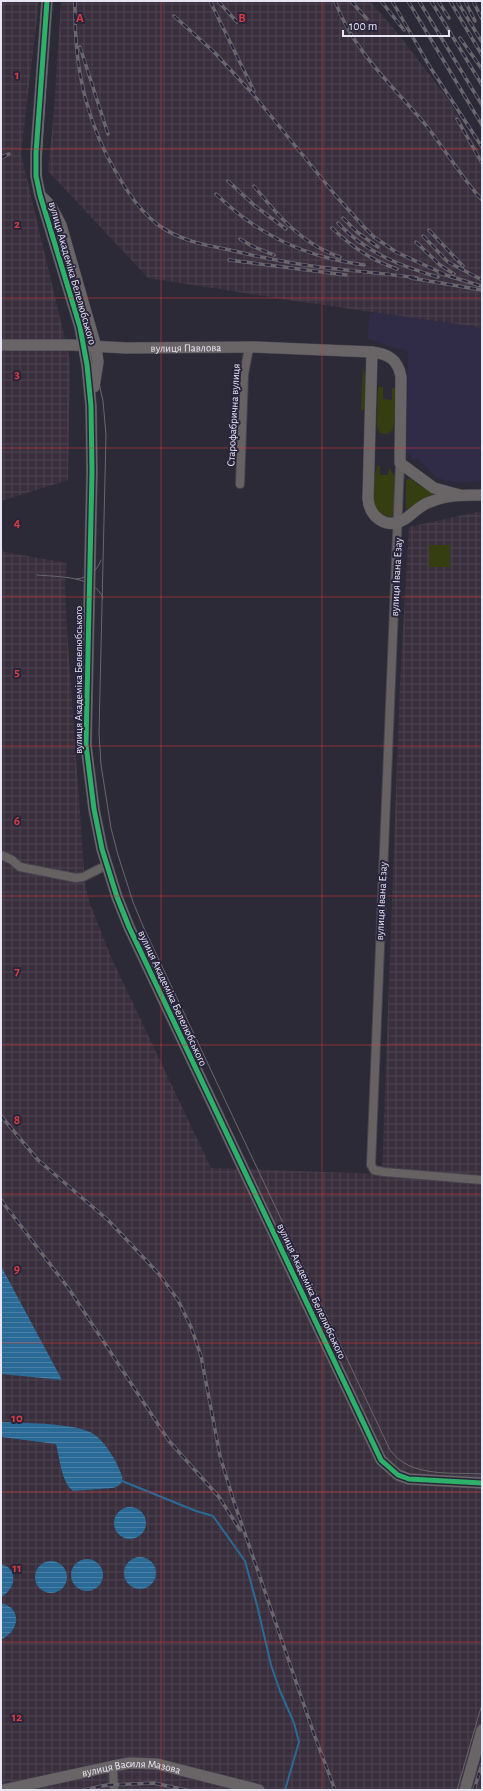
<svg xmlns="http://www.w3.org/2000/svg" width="483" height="1791" font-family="'Alegreya Sans',sans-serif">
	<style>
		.built { fill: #302b46 }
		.industrial { fill: url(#industrial-grid) }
		.grass { fill: #343e10 }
		.water { fill: url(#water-rules) }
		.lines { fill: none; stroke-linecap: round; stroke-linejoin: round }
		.stream { stroke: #2a6a96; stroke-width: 2 }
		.street-casing { stroke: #474551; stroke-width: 10 }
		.secondary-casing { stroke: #474551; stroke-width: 12 }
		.street { stroke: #666262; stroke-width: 8 }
		.secondary { stroke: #696566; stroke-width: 11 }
		.tram { stroke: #69666d; stroke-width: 1 }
		.rail-casing { stroke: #69666d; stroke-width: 3.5 }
		.rail { stroke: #29253c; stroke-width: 2; stroke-dasharray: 6; stroke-linecap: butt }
		.cycleway-casing { stroke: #29253c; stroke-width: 8 }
		.cycleway { stroke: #2db169; stroke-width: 5 }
		.grid { fill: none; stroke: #d83b3c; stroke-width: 1; stroke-opacity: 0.55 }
		.labels { text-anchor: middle; stroke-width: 4; stroke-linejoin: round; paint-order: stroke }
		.street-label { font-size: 11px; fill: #e8e6f5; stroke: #29253c }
		.grid-label { font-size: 13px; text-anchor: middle; font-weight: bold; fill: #d83b3c; stroke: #29253c; stroke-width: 4; stroke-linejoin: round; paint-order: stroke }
	</style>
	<defs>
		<pattern id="industrial-grid" width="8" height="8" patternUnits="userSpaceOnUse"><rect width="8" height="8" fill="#3a2f3d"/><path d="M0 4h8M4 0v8" fill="none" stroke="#4d4350"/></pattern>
		<pattern id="water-rules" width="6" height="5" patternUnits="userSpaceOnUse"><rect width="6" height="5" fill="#2a6a96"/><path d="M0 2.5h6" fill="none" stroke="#497fa5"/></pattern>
	</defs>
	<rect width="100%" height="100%" fill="#2c2a37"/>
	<!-- built -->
	<path class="built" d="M370,313H379L477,327L482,332V481L451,483L436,477L418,459H412L406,450L408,352L367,339Z"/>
	<!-- industrial -->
	<path class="industrial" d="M1,1H39L21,154L70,360L68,480L1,501Z
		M61,1H370L400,36L448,99L482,156V332L477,327L296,301L148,278L48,171L54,109Z
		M482,511V1790H1V545L4,552L67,563L65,583L67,630L85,884L90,904L111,957L211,1168L382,1174L400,682L409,527Z"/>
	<!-- grass -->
	<path class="grass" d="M363,368L366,377L365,410H361Z
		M378,387H383V399L392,400V388H397V405L393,430L387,434L380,433L377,426Z
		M377,466H380V475H388L389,467L392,473L397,477L395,517C365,516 372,487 377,466Z
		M407,479H411L420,486L435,494L423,499L406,510V482Z
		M429,545H450V567H429Z"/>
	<!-- water -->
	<path class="water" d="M1,1266L62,1380L1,1374Z
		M1,1422C25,1423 70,1423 90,1432C104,1439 117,1461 122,1476C124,1483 118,1487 112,1488L73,1491C61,1481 60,1459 56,1444L1,1437Z
		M114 1523a16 16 0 1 1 32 0a16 16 0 1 1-32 0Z
		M124 1573a16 16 0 1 1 32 0a16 16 0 1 1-32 0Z
		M71 1575a16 16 0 1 1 32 0a16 16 0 1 1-32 0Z
		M35 1577a16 16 0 1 1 32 0a16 16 0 1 1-32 0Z
		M1,1564C20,1569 15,1590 1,1597Z
		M1,1603C22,1608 20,1630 2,1639Z"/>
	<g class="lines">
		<!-- stream -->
		<path class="stream" d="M122,1481L196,1511L213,1516L245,1561L257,1605L271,1665L280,1691L294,1723L299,1742L285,1790"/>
		<defs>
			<path id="street" d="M400,463L371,1165L374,1170L384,1172L482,1180
				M240,484L244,374L249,348
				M1,855L12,860L20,867L76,878L83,877L107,865
				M113,1766L114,1790"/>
			<g id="secondary">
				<path d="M47,1L36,153V176L40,195L80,327L87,365L91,406L92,471L86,745L94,809L102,849L117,897L129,927L381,1460L398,1475L409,1479L482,1483"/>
				<path d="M41,196L51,206L61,225L96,347L98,362L94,387"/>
				<path id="s1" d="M1,345H72L126,348L254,347L372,352C388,354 398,359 401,377L400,463L434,488L460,495"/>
				<path d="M372,352L368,499C370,518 387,530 405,519C414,513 420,505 430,502C447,495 464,495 482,495"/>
				<path id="s2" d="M3,1790L113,1766L130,1763L157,1764L259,1790"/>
				<path d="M465,1790L482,1730"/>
			</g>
		</defs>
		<!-- street casing -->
		<use href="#street" class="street-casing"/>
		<!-- secondary casing -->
		<use href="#secondary" class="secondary-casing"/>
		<!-- street -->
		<use href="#street" class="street"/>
		<!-- secondary -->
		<use href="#secondary" class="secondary"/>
		<!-- tram -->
		<path class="tram" d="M51,1L41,165L42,185L47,202L96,370L103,401L106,435L99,733L101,765L111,828L118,855L133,902L143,926L390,1450C410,1478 451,1472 482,1474
			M37,575C57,577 94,575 103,598
			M76,579C89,578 97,571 101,560
			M457,1790L482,1704"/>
		<defs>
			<path id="rail" d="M75,1C74,57 82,105 107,156C120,180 135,207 157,224C178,240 204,245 230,250C259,257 289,263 319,267C352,271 384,273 417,278
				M210,1L254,91
				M218,1L237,22
				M335,1C353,51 392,85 425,124C445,149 461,177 482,200
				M351,1L367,19
				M381,1L404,30
				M392,1L430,67L482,147
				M408,1L482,125
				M419,1L482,105
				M431,1L482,85
				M438,1L449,18
				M450,1L482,55
				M457,1L482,42
				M465,1L475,21
				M473,1L482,19
				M174,16L214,52L253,94L336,196L364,227L374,237L396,252L444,274
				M460,38L482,69
				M80,47L108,134
				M457,119L482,163
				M1,157L9,154L1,158
				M228,181L255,206L286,229
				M254,186C278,216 303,245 340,257
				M216,194C259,236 306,257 364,265
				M343,218L357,232L378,247
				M338,223C365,252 400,266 438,277
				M332,228C352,247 371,260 397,269
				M429,230L463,266
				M423,236L448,262L482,280
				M240,239L252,246L274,255
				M416,242L440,265L454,274
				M229,260L346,275
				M439,273L481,286
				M411,278L482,290
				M1,1116L38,1160L108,1220L159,1274L178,1300L191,1327L201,1356L220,1456L233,1499L314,1734L335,1790
				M1,1200L69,1289L169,1441L219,1497L240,1530
				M84,1790L107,1785L154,1783L186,1790
				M474,1790L482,1764"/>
		</defs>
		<!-- rail casing -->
		<use href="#rail" class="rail-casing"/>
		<!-- rail -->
		<use href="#rail" class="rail"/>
		<defs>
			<path id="cycleway" d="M47,1L36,153V176L40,195L80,327L87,365L91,406L92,471L86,745L94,809L102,849L117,897L129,927L381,1460L398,1475L409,1479L482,1483"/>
		</defs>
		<!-- cycleway casing -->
		<use href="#cycleway" class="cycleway-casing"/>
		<!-- cycleway -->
		<use href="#cycleway" class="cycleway"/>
	</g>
	<!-- grid -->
	<path class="grid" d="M161,1V1790M322,1V1790M1,149H482M1,298H482M1,448H482M1,597H482M1,746H482M1,896H482M1,1045H482M1,1194H482M1,1343H482M1,1492H482M1,1642H482"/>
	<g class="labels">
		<!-- street labels -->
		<g class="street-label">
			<text transform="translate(73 273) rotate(74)" y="4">вулиця Академіка Белелюбського</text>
			<text dy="4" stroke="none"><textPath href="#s1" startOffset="185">вулиця Павлова</textPath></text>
			<text transform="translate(233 415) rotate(-87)" y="4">Старофабрична вулиця</text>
			<text transform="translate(396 577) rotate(-87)" y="4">вулиця Івана Езау</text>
			<text transform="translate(78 680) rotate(-90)" y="4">вулиця Академіка Белелюбського</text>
			<text transform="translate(381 901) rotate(-87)" y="4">вулиця Івана Езау</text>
			<text transform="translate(173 998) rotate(65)" y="4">вулиця Академіка Белелюбського</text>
			<text transform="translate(312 1291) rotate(65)" y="4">вулиця Академіка Белелюбського</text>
			<text dy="4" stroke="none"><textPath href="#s2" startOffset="131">вулиця Василя Мазова</textPath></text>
		</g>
	</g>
	<g class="grid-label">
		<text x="80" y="22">A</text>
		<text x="242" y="22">B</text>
		<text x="17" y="79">1</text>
		<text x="17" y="228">2</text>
		<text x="17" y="378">3</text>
		<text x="17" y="527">4</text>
		<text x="17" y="676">5</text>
		<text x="17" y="825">6</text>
		<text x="17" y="975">7</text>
		<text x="17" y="1124">8</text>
		<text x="17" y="1273">9</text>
		<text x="17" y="1422">10</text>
		<text x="17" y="1572">11</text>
		<text x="17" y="1721">12</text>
	</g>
	<!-- border -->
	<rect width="483" height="1791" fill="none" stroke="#e8e6f5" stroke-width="4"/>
	<!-- scale -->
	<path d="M343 30v6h106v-6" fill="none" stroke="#e8e6f5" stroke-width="2"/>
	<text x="349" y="30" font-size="12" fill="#e8e6f5" stroke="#29253c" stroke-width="3" paint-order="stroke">100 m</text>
</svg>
